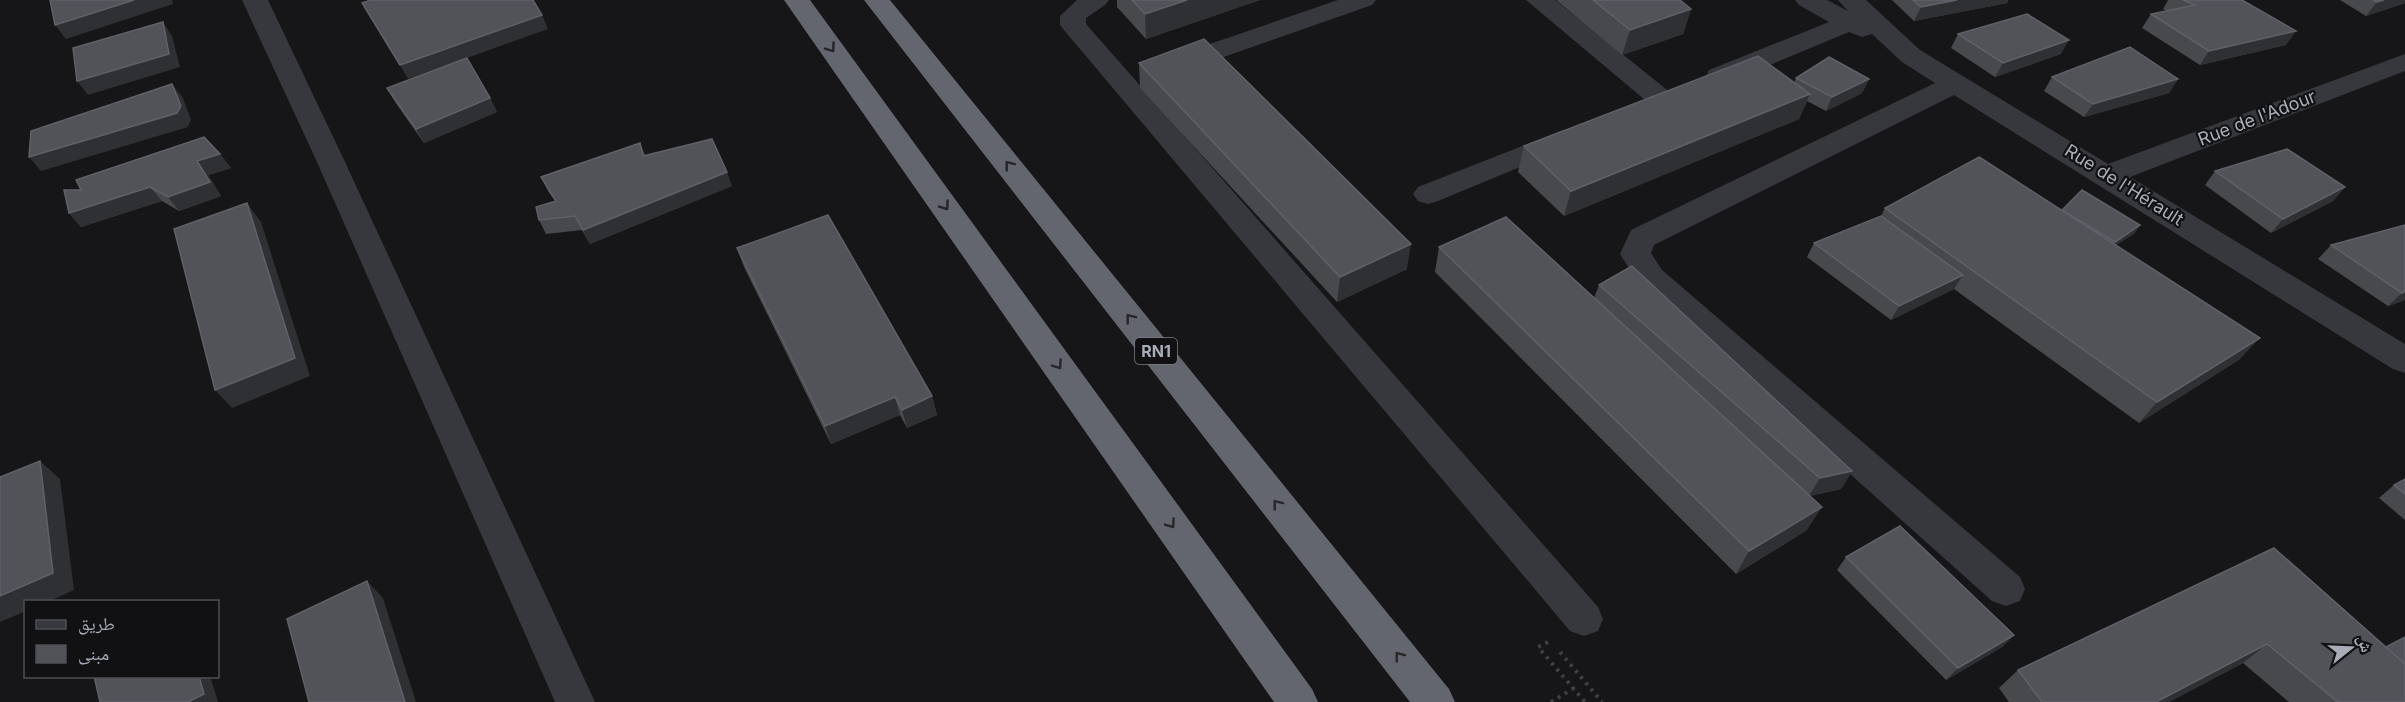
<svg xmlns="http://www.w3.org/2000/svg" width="2405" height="702" font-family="Inter,'Noto Naskh Arabic',sans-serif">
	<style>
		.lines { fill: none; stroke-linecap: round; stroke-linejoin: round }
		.path { stroke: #3d3f44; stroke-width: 4; stroke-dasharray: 3 5; stroke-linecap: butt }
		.minor { fill: #37383d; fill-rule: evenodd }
		.highway { fill: #63666e; fill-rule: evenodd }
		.wall { fill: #47494d }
		.shaded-wall { fill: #2f3033 }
		.building { fill: #525359; stroke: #5f6168; stroke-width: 1.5 }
		.oneway { stroke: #26262a }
		.labels { text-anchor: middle; stroke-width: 4.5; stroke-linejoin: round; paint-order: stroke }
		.shield { fill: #111113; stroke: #7b7e86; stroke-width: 1.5 }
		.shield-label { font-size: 16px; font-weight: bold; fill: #a8adb8 }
		.street-label { font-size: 18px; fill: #a8adb8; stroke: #111113 }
	</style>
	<rect width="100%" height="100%" fill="#161618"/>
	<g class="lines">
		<!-- path -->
		<path class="path" d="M1548,642L1538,647L1585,702
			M1560,652L1602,702
			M1551,702L1574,688"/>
		<!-- minor -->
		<path class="minor" d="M242,0H268L345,162L595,702H555L317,162Z
			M1077,0H1109L1105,5L1086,18V24L1598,607L1603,619L1598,631L1584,636L1570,631L1064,30L1060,25V16Z
			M1338,0H1376L1372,5L1184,71L1175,73L1166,71L1162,65L1166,59Z
			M1526,0H1555L1671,93L1675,99L1671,105L1661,108L1651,105Z
			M1795,0H1827L1848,11L1838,0H1866L1920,50L2108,164L2405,54V71L2130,177L2405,344V373L2393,369L1954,95L1654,245L1651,253L1662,270L2020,577L2025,589L2020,601L2006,606L1992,601L1640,286L1620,254L1631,230L1935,83L1902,62L1872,34L1862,37L1849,32L1729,82L1719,84L1709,82L1706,76L1709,70L1829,22L1799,5Z
			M1563,130L1573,133L1577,139L1573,145L1438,201L1428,204L1418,201L1413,194L1418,187Z"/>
		<!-- highway -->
		<path class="highway" d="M784,0H810L1312,689L1318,702H1274Z
			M864,0H890L1449,689L1455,702H1410Z"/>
	</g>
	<!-- wall -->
	<path class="wall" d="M1117,0H1260L1146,39L1117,7Z
		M1556,0H1680L1691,9L1683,34L1622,55Z
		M1892,0H2008L2007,3L1914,21Z
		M2168,0H2242L2286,45L2200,65L2142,28L2151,14L2167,11L2163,9Z
		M2340,0H2405V3L2366,16Z
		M1958,34L2061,54L1995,77L1951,48Z
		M1139,63L1407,269L1337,302L1140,88Z
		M2052,77L2178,79L2169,93L2084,117L2044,91Z
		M1796,78L1869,79L1862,93L1826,111L1807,101L1799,119L1564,216L1518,172L1524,146L1794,83Z
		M387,88L490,98L497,112L424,143L395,102Z
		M640,143L645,155L732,186L590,244L582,230L546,234L539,220L555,201L548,191L541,177Z
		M220,154L231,168L208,175L221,196L179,211L162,201L81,227L69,213Z
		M2215,171L2345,187L2333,201L2271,233L2205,185Z
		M1885,208L2062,210L2135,233L2116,245L2240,359L2139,423L1954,289L1891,320L1807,257L1814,243L1881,216Z
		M2405,225V300L2388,306L2318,259L2331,245Z
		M1439,247L1594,298L1599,285L1852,471L1841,489L1810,496L1807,530L1736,574L1435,272Z
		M737,248L932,396L937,415L907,428L900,415L831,444L744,267Z
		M2405,479V520L2379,498L2394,485Z
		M2274,548L2386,647L2405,702H2289L2243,663L2169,702H2009L1999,688L2018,670Z
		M1846,557L2014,635L2002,647L1946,680L1837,570Z"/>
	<!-- shaded-wall -->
	<path class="shaded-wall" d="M134,0H172L173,4L66,39L55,25Z
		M1187,0H1260L1146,39L1145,14Z
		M1957,0H2008L2007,3L1914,21L1921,7Z
		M2384,0H2405V3L2366,16L2377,2Z
		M1691,9L1683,34L1622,55L1630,30Z
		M542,15L548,29L408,79L400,65Z
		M163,22L172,36L180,67L88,95L77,81Z
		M2296,31L2286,45L2200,65L2209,51Z
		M2069,40L2061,54L1995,77L2003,63Z
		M1869,79L1862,93L1826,111L1832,97Z
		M2178,79L2169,93L2084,117L2093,104Z
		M172,84L183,98L191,120L188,127L41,171L29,157Z
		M1810,94L1799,119L1564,216L1571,191Z
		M490,98L497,112L424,143L416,129Z
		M220,154L231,168L208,175L221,196L179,211L168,197L197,161Z
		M727,172L732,186L590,244L583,230Z
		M150,187L162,201L81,227L69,213Z
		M2345,187L2333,201L2271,233L2283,219Z
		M247,203L261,222L310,376L232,408L215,390Z
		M2140,225L2135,233L2110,249L2115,242Z
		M1411,244L1407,269L1337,302L1340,277Z
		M1963,275L1954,289L1891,320L1899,306Z
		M2405,291V300L2388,306L2402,293Z
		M2260,338L2240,359L2139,423L2157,402Z
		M932,396L937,415L907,428L902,410Z
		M895,397L900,415L831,444L825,426Z
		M40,461L60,479L74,590L48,602H26V611L0,622V596Z
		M1852,471L1841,489L1809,496L1820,478Z
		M1822,507L1807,530L1736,574L1749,551Z
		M367,581L383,598L416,702H405Z
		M2014,635L2002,647L1946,680L1958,668Z
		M2267,644L2243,663L2169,702H2156Z
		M199,676H210L218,702H188Z"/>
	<!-- building -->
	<path class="building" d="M50,0H134L55,25Z
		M371,0H533L542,15L400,65L362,3Z
		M1132,0H1187L1145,14Z
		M1593,0H1680L1691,9L1630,30Z
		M1913,0H1957L1921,7Z
		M2183,0H2242L2296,31L2209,51L2151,14L2195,5Z
		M2373,0H2384L2377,2Z
		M2027,14L2069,40L2003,63L1958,34Z
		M163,22L169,54L77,81L73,48Z
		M1204,39L1411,244L1340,277L1139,63Z
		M2130,47L2178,79L2093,104L2052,77Z
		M1758,56L1810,94L1571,191L1524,146Z
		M1829,57L1869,79L1832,97L1796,78Z
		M467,58L490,98L416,129L387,88Z
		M172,84L181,106L177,113L29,157L31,131Z
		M204,137L220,154L197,161L210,182L168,197L150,187L69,213L64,190H81L76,180Z
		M712,139L727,172L583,230L575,216L539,220L536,207L556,201L541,177L640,143L643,156Z
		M2287,149L2345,187L2283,219L2215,171Z
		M1979,157L2260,338L2157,402L1885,208Z
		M2082,190L2140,225L2115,242L2062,210Z
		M247,203L295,358L215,390L174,229Z
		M828,215L932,396L902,410L895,397L825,426L737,248Z
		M1881,216L1963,275L1899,306L1814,243Z
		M1506,217L1822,507L1749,551L1439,247Z
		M2405,225V291L2402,293L2331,245Z
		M1632,266L1852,471L1820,478L1599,285Z
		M40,461L53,573L0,596V477Z
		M2405,479V494L2394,485Z
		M1900,526L2014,635L1958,668L1846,557Z
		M2274,548L2405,664V702H2338L2267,644L2156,702H2042L2018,670Z
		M367,581L405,702H309L287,619Z
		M2405,637V664L2386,647Z
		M94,676H199L204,694L188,702H100Z"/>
	<!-- one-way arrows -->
	<defs><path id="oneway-chevron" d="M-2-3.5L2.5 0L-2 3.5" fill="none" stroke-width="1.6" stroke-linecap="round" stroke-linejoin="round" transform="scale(1.5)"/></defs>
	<g class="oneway">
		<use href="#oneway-chevron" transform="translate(831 48) rotate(55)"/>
		<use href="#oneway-chevron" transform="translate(1009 165) rotate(-128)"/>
		<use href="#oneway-chevron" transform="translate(945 206) rotate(55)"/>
		<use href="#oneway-chevron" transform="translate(1130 318) rotate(-128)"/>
		<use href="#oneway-chevron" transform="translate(1058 365) rotate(55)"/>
		<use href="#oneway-chevron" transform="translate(1277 504) rotate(-128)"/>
		<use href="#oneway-chevron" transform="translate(1171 524) rotate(55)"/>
		<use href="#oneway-chevron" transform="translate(1399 656) rotate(-128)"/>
	</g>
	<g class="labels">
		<!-- shield labels -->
		<rect class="shield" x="1135" y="338" width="42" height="26" rx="4.5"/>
		<g class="shield-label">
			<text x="1156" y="357">RN1</text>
		</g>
		<!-- street labels -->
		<g class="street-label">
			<text transform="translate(2257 118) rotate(-21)" y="6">Rue de l'Adour</text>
			<text transform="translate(2124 185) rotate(32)" y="6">Rue de l'Hérault</text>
		</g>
	</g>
	<!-- legend -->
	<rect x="24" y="600" width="195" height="78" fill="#111113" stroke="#4d4f55" stroke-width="1.5"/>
	<rect x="36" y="620" width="30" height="9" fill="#37383d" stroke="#4d4f55" stroke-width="1.5"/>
	<text x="78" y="630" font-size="18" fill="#a8adb8">طريق</text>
	<rect x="36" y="645" width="30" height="18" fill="#525359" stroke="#4d4f55" stroke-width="1.5"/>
	<text x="78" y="660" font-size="18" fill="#a8adb8">مبنى</text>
	<!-- north arrow -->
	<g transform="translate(2351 648) rotate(72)" stroke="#111113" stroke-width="4.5" paint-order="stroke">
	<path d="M0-4.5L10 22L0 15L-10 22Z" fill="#a8adb8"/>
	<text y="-9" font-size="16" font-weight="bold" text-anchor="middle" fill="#a8adb8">ش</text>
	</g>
</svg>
